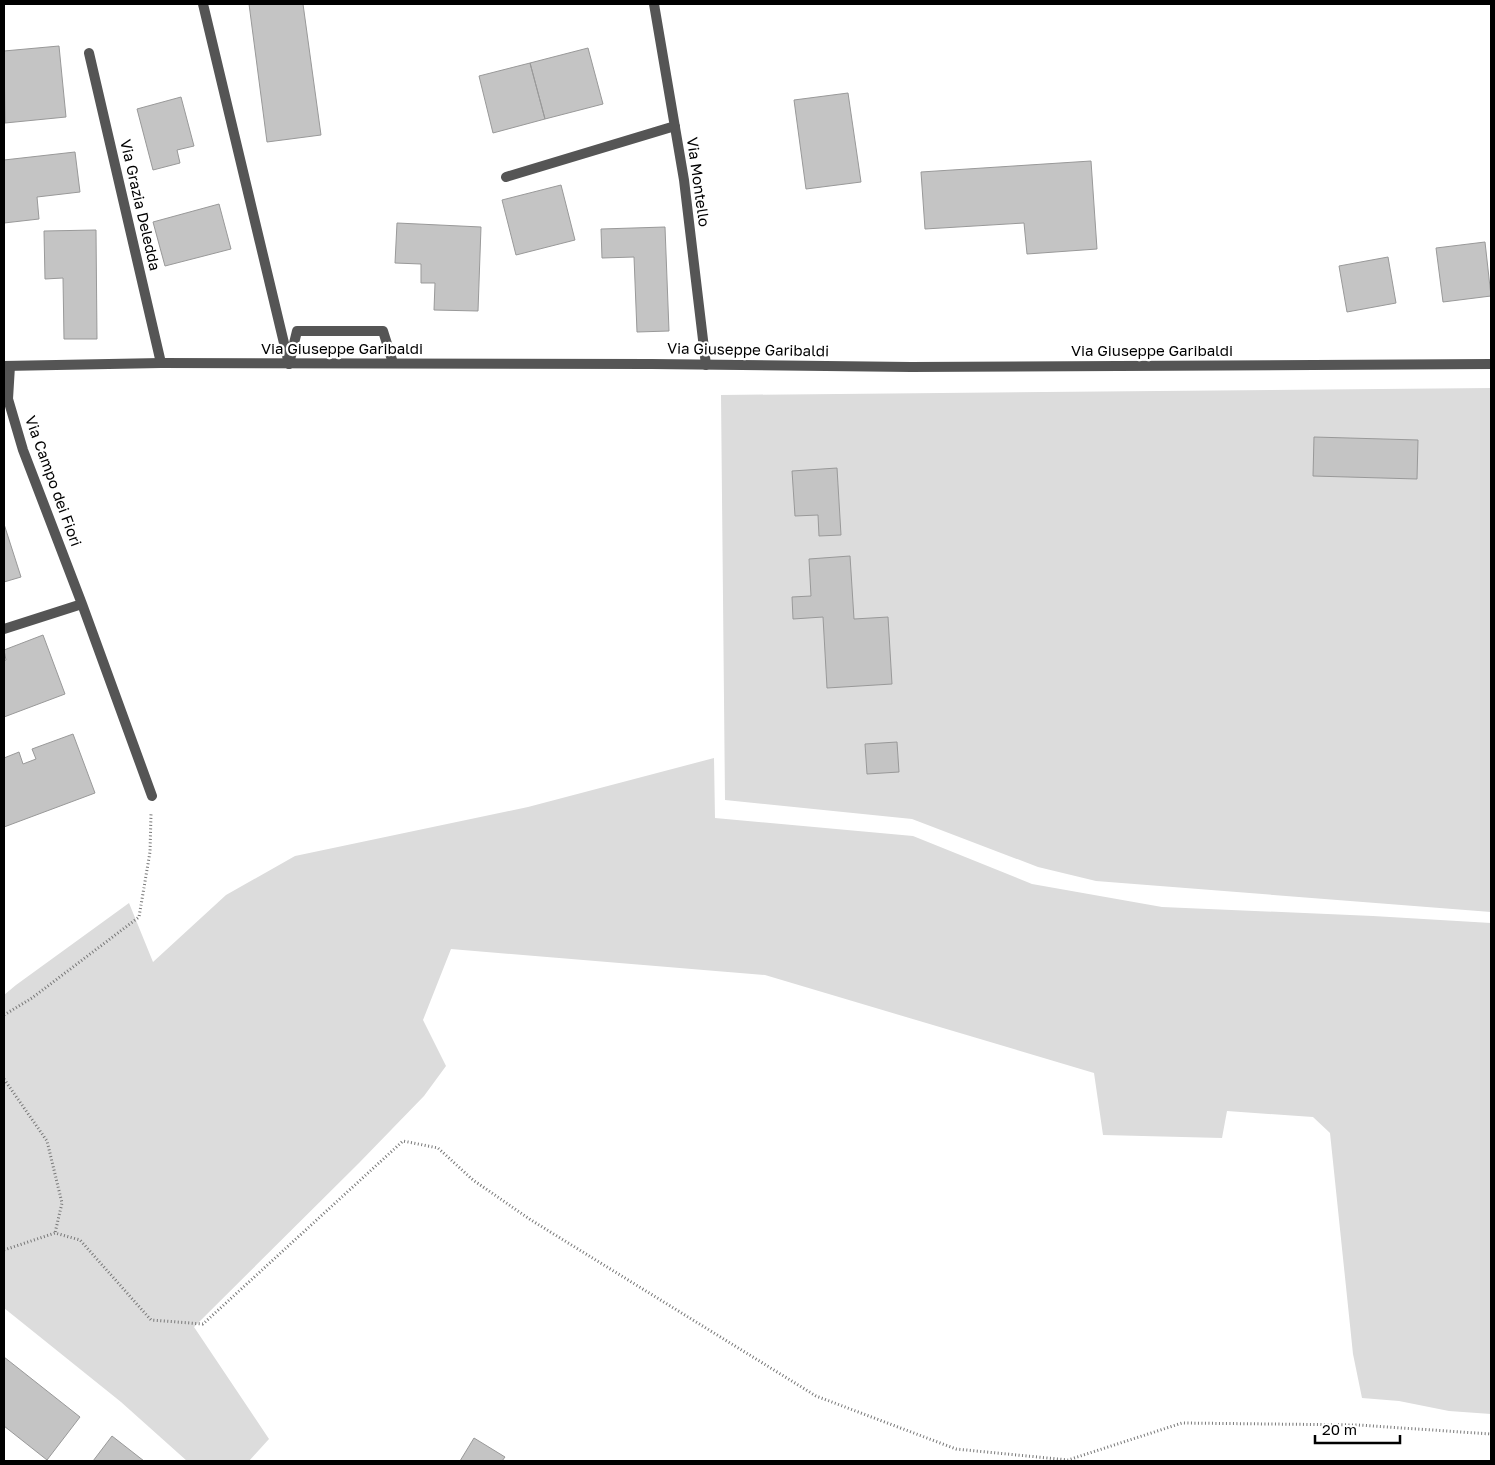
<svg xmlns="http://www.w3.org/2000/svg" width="1495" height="1465" font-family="'Golos Text',sans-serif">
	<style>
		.green { fill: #dcdcdc }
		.building { fill: #c4c4c4; stroke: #999 }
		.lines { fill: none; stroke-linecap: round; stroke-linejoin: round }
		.path { stroke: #777; stroke-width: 3; stroke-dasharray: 1 2.5; stroke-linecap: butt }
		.service { stroke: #555; stroke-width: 10 }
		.minor { stroke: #555; stroke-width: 10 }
		.tertiary { stroke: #555; stroke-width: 10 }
		.labels { text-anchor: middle; stroke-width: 4.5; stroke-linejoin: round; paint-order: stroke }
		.street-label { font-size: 15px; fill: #000; stroke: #fff }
	</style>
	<rect width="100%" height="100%" fill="#fff"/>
	<!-- green -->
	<path class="green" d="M1491,388V912L1096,881L1038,867L912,819L725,800L721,395Z
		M714,758L715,818L913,836L1032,884L1162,907L1373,916L1491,923V1414L1449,1411L1399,1401L1362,1398L1353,1354L1330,1133L1313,1117L1227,1111L1222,1138L1103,1135L1094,1073L765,975L451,949L423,1020L446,1066L424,1096L359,1163L194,1327L269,1439L249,1461H187L121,1402L4,1308V995L16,985L129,903L153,962L226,895L295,856L528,807Z"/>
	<!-- building -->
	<path class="building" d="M249,4H303L321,135L267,142Z
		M59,46L66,117L5,123L4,51Z
		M588,48L603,104L545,119L530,63Z
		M530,63L545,119L493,133L479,76Z
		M848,93L861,182L806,189L794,100Z
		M181,97L194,146L177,150L180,163L153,170L137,109Z
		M75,152L80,192L37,197L39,219L4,223V160Z
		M1091,161L1097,249L1027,254L1024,223L925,229L921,172Z
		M561,185L575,240L516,255L502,200Z
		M219,204L231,249L165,266L153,222Z
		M397,223L481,227L478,311L434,310L435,283H421V264L395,263Z
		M665,227L669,331L637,332L634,257L602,258L601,229Z
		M96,230L97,339H64L63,278L45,279L44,231Z
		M1485,242L1491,296L1443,302L1436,248Z
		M1388,257L1396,303L1347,312L1339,266Z
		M1314,437L1418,440L1417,479L1313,476Z
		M837,468L841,535L819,536L818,515L795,516L792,471Z
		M4,524L21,577L4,582Z
		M850,556L854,619L888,617L892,684L827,688L823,617L793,619L792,597L811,596L809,559Z
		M43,635L65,694L4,717V661L6,660L4,650Z
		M73,734L95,793L4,827V758L19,752L23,764L36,759L32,749Z
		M897,742L899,772L867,774L865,744Z
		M4,1357L80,1417L47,1460L4,1426Z
		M112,1436L144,1461H93Z
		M474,1438L505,1457L502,1461H460Z"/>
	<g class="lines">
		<!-- path -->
		<path class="path" d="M4,1015L32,998L139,917L150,852L151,814
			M4,1079L47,1141L62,1203L55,1233
			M4,1250L55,1233L80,1240L151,1320L203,1324L403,1141L438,1148L473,1180L531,1220L816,1396L956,1449L1068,1460L1182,1423L1358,1425L1491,1434"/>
		<!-- service -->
		<path class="service" d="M289,364L297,331H383L393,363"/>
		<!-- minor -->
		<path class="minor" d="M203,4L289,364
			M654,4L684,180L706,365
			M89,53L161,363
			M506,177L675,126
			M10,366L8,399L23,450L82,604L152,796
			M4,629L82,604"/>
		<!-- tertiary -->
		<path class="tertiary" d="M4,366L161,363L652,364L911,367L1491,364"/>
	</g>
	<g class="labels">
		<!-- street labels -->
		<g class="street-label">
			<text transform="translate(698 182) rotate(82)" y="5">Via Montello</text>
			<text transform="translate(140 205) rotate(77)" y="5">Via Grazia Deledda</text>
			<text x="342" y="354">Via Giuseppe Garibaldi</text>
			<text transform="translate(748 350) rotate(1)" y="5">Via Giuseppe Garibaldi</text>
			<text x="1152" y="356">Via Giuseppe Garibaldi</text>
			<text transform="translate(53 481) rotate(70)" y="5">Via Campo dei Fiori</text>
		</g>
	</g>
	<!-- border -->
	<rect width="1495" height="1465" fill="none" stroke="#000000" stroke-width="10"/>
	<!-- scale -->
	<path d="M1315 1435v8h85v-8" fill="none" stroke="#000000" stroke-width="2.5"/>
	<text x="1322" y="1435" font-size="15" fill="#000000" stroke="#ffffff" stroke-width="4" paint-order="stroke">20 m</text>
</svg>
